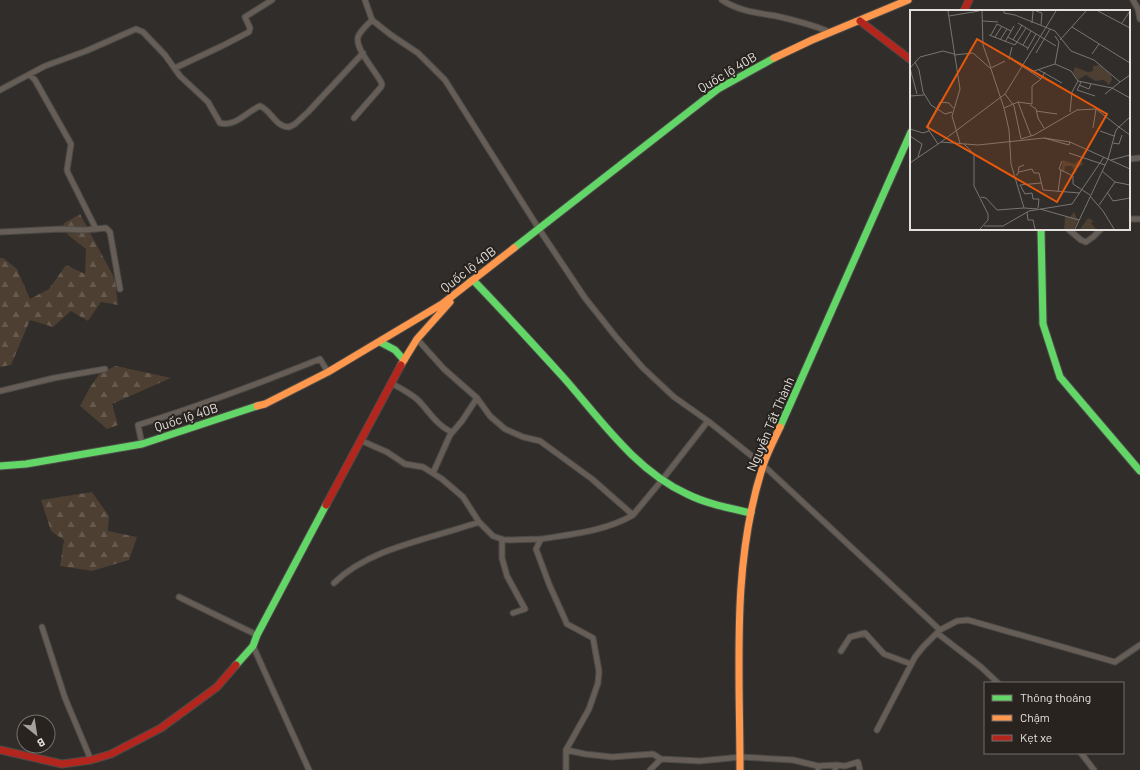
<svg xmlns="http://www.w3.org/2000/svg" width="1140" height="770" font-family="Barlow,sans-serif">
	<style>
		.forest { fill: url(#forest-firs) }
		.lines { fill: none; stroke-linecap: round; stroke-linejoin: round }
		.street-casing { stroke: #4c4a47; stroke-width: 7 }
		.fast-casing { stroke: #4c4a47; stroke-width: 9 }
		.slow-casing { stroke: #4c4a47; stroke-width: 9 }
		.jam-casing { stroke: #4c4a47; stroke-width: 9 }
		.street { stroke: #655d56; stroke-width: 5 }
		.fast { stroke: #63d668; stroke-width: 7 }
		.slow { stroke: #ff974d; stroke-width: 7 }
		.jam { stroke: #b3261e; stroke-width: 7 }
		.labels { text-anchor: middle; stroke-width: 4; stroke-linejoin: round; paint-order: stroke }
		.street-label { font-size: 13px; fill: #e4e0dd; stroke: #28231f }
		.inset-road { fill: none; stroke: #787572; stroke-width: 1 }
		.view { fill: #e8590c; fill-opacity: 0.15; stroke: #e8590c; stroke-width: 2 }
		.inset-edge { fill: none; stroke: #e4e0dd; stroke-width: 2 }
	</style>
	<defs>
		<pattern id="forest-firs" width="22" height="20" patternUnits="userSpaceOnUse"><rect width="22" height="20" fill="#4d3f31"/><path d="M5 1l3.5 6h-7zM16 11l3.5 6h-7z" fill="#665a4e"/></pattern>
	</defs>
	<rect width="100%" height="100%" fill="#302d2a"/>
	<!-- forest -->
	<path class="forest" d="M80,214L115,279L118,305L101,302L88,321L71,311L53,327L30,320L11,365L0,367V258H3L17,269L30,299L49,289L66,265L85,274L86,249L68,235L63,224Z
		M116,366L171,378L112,404L118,425L107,429L80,406L89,389L100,373Z
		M92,492L109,516L108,531L137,537L129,560L92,571L60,566L64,540L51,531L41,500Z"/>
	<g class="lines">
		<defs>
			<path id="street" d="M365,0L372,20L391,35L418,53L445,80L539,229L585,298L616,337L643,368L674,397L708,421
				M722,0C738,11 758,13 776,16C794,20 813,25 830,32
				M1133,0L1138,9L1140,19
				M175,68L222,46L249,32L250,28L245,17L272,0
				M30,75L35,80L71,144L67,170L68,173L96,229
				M0,90L45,66L86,51L136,29L143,32L165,55L180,76L208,102L220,123C236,127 246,112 260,106C271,110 275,127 289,127L295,124L308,112L363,53
				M354,118L381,87L382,84C377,72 355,50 358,37C360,31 367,25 372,20
				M1129,159L1140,158
				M1129,219H1140
				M1068,229L1081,240L1086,242L1093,237L1101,229
				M0,232L61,229L85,230L106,228L110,232L120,289
				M417,339L444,369L477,398L490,416L505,429L523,437L540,441L592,479L633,515C606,531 572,534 541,539L536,549L549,584L567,624L593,638L599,671L598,683L589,709L566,750V770
				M391,383C400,388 410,393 418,400C428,410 438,427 452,432
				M0,391L54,378L105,369
				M362,441L387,452L405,464L423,467L442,479L463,497L479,522L493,536L504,540L541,539
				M142,444L138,425C200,406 260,383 320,359L328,372
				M433,473L450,435L462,421L477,398
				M633,515L662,480L708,421L763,465L940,630L957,621L968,620L1115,662L1140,645
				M502,539V558L507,576L525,609L513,613
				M334,583C371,547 431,539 479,522
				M179,597L257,635
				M42,627L65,698L91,760
				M937,633L981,667L998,683
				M253,646L309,770
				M841,651L850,637L865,633L884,654L911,664
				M877,730L915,657L923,647L940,630
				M566,750L585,754L612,757L653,754L661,759
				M1081,753L1094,770
				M650,770L661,759L700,761L741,757L793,760L818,766
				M818,770V766L836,765
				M835,770L836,765L845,766L858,762L860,770"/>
			<path id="fast" d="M1041,229L1043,324L1060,377L1140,471
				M514,248L718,89L774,58
				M470,282L473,280C504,312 534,345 564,378C601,420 635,470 687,494C707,504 729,508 751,513
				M380,342L395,350L404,360
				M780,427L911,132
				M0,466L26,464L142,444L257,406
				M236,665L253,646L257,635L326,505"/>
			<path id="slow" d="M774,58L812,40L908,0
				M401,365L417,339L450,302
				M257,406L265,404L328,372L442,304L514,248
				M740,770C740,669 731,564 763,466C767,453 774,440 780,427"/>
			<path id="jam" d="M964,11L969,0
				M860,21L911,60
				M326,505L401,365
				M0,750L62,764L91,760L111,754L161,728L217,687L236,665"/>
		</defs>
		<!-- street casing -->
		<use href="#street" class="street-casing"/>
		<!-- fast casing -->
		<use href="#fast" class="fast-casing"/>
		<!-- slow casing -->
		<use href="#slow" class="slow-casing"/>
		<!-- jam casing -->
		<use href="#jam" class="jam-casing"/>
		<!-- street -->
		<use href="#street" class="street"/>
		<!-- fast -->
		<use href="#fast" class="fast"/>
		<!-- slow -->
		<use href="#slow" class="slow"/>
		<!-- jam -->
		<use href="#jam" class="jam"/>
	</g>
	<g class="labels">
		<!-- street labels -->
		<g class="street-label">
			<text transform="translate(727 72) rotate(-31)" y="5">Quốc lộ 40B</text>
			<text transform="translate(468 269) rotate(-38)" y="5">Quốc lộ 40B</text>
			<text transform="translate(186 417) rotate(-18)" y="5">Quốc lộ 40B</text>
			<text transform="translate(770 424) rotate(-67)" y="5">Nguyễn Tất Thành</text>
		</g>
	</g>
	<!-- overview -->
	<g transform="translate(910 10)">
		<rect width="220" height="220" fill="#302d2a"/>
		<path d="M189,55L201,65L202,70L199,75L194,70L185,71L176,65L168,70L163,62L165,57L178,62L183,61V56ZM153,150L164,154L169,150L174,154L167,158L166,164L162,156H155L154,162H151ZM164,202L168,210L164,219H154L155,207H160ZM178,208L184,211L181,213L186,219H170Z" fill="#4d3f31"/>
		<path class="inset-road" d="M38,1L50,79L42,106L50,133M72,1L73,35L81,58M94,1V3L105,5L145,21L161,41L184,50L210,72L220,65M126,1L132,3L131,15M188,1L220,18M39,6L69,1M73,11L88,12M108,13L146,36M122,13L123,1M212,13L220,1M162,17L220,53M79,25L105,35L116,18M81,25L87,14L101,21M85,27L92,16M98,27L118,38M90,30L97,19M103,30L112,15M150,30L176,1M95,32L104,16M113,35L121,21M102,37L99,49L103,48M117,40L126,24M126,43L140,19M182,44L189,34M44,45L63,43L81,59L94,98L108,92M104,51L121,62L145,54L149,32L145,26M5,52L9,60L13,82L21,95L35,104L42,102M145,54L161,61L168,71M0,58L10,47L33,41L44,44M0,58L7,84M81,58L95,51M129,60L152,73M121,62L131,69M171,72L167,80L185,86M169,75L179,79L181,74M95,84L104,96L111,129L124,125L167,100L186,99L209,117L220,107M195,84L210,72M0,86L14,85M120,95L126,99L128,108L134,118M126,101L147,104M160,102L162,82L168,71L202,78L220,88M183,118L186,99M0,119L13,123L19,121M190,121L204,126M0,126L12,134L8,147M121,126L108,92L122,94V76L131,69L135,62M134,128L159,135L160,132M31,132L95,84L146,1M203,133L209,134L212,125M28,134L18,119L19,113L30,92L39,93L43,98M54,134L64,144V176L78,204V210L70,219M159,143L195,155M201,150L220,145M152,151L149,159L163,166V174L180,185M0,153L31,132L68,135L134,128L160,132L220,159M192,161L205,172L220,175M109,162L122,159L124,163H129L133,180L170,183M106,165L108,164L109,157L114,155M148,182L151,160M197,182L203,191L220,188M180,186L193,201L204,219M71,187L76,188L87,200L114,198L101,154L99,120L94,98M189,195L205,172M114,198L128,199M128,198L129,189H123L122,183L115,184L110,175L131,173M130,199L169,210M117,202L118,210H123L125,219M74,216H93L119,201L162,194L194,147M165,219L198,149L206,120L209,117L220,125"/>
		<path class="view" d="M67,29L197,104L147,192L17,117Z"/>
		<rect width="220" height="220" class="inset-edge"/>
	</g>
	<!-- legend -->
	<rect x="984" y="682" width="140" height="72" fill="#28231f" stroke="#736f6b"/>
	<rect x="992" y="695" width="20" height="6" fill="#63d668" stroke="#736f6b"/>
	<text x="1020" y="702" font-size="12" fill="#e4e0dd">Thông thoáng</text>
	<rect x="992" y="715" width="20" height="6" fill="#ff974d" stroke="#736f6b"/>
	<text x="1020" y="722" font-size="12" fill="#e4e0dd">Chậm</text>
	<rect x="992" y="735" width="20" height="6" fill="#b3261e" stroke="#736f6b"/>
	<text x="1020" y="742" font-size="12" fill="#e4e0dd">Kẹt xe</text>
	<!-- north arrow -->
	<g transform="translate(36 734) rotate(150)"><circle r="19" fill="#28231f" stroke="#736f6b"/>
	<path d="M0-3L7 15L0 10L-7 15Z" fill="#a5a19e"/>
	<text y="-6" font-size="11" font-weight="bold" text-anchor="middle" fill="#e4e0dd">B</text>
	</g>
</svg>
